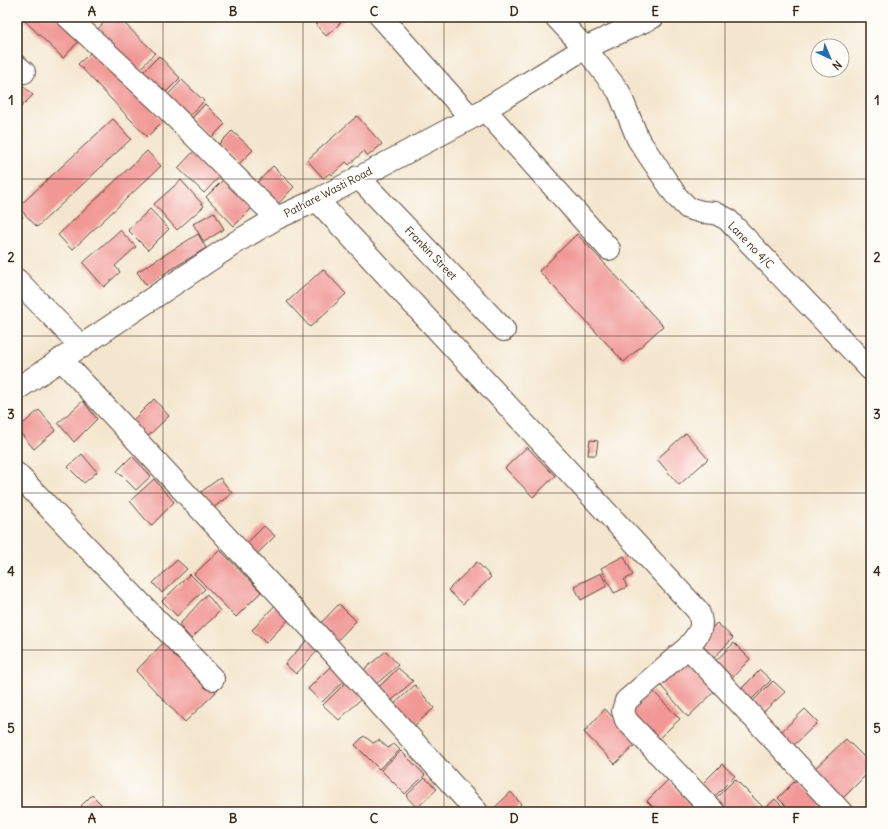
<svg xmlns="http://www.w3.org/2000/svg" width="888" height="829" font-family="Delius,sans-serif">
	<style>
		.building { fill: #f19795 }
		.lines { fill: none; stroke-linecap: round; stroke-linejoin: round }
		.minor-casing { stroke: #574638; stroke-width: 24 }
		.minor { stroke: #fff; stroke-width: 22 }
		.grid { fill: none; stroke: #3b2a1e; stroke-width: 1; stroke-opacity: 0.55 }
		.labels { text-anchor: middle; stroke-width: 3; stroke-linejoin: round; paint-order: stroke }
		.street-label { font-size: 11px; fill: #3b2a1e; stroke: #fdfcf7 }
		.neatline { fill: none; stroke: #3b2a1e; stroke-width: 1.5 }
		.grid-label { font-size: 13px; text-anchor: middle; font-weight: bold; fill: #3b2a1e }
	</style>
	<rect width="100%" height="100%" fill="#fdfcf7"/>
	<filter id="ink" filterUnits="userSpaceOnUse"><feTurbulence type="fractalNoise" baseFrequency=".025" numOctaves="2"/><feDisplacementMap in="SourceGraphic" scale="8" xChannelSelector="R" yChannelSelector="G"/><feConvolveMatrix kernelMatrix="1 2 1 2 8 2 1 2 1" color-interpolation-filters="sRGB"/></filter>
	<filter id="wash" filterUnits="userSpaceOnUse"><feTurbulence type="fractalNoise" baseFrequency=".012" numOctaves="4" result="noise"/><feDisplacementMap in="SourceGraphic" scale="16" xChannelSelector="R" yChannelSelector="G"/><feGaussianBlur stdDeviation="0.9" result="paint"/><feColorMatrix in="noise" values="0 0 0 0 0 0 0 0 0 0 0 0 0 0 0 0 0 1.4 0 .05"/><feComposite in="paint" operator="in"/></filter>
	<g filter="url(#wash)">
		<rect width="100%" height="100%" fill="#f4e6ce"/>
		<g id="blocks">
			<!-- building -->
			<path class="building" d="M21,17H60L82,38L63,58Z
				M109,17H118L155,53L138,71L96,31Z
				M324,17H347L326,36L316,25Z
				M95,49L163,121L147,137L78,64Z
				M159,56L180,78L162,96L141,74Z
				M17,80L33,95L17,111Z
				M182,80L204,101L188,118L166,97Z
				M205,104L225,124L211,138L191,119Z
				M357,116L382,144L368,156L364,151L349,165L346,162L332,175L330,173L323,178L307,160Z
				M113,119L131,139L37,227L18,207Z
				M232,131L253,150L238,165L218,145Z
				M196,149L222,174L204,193L178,168Z
				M147,151L161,166L72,250L58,235Z
				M273,166L294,187L274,208L253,187Z
				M226,177L255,205L234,226L206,197Z
				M181,180L204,206L177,230L154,204Z
				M150,209L169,229L148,250L128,230Z
				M17,211L23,217L17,224Z
				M214,212L224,229L204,242L193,224Z
				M120,230L136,247L115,266L120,272L104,287L83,263Z
				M198,234L206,248L146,285L137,272Z
				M577,234L663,326L624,362L539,271Z
				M323,269L346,294L310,327L287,302Z
				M154,399L169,416L146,438L131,422Z
				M83,401L97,419L74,442L58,423Z
				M39,410L56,430L34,449L17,429Z
				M686,433L708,459L679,485L657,459Z
				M590,440L598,441L596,455H588Z
				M527,447L555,476L533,497L505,468Z
				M82,454L97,472L84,483L68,467Z
				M132,456L151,476L136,490L117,471Z
				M220,478L232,493L212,509L198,494Z
				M154,479L174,502L151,526L130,501Z
				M264,526L275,536L255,556L245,545Z
				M220,550L261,592L236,617L194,574Z
				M624,556L633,575L624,580L627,587L614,593L601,568Z
				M177,560L187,569L162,593L153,583Z
				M477,562L491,577L463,604L448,590Z
				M601,573L607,586L581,600L574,586Z
				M190,574L205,589L177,616L162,601Z
				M207,594L220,611L191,639L179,625Z
				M279,601L293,615L266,643L252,630Z
				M339,604L356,621L334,644L318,626Z
				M717,623L733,638L711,661L694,645Z
				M308,639L319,649L296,674L285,664Z
				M166,640L216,692L185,722L136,671Z
				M734,643L750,659L729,681L712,664Z
				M386,651L398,665L374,686L361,672Z
				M683,655L716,690L688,717L656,680Z
				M331,666L345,680L322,702L308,689Z
				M398,668L413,681L389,703L377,689Z
				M760,670L771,680L749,702L738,692Z
				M773,681L785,692L760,715L750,704Z
				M346,682L362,698L339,720L323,705Z
				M415,685L434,708L411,729L391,707Z
				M652,690L680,719L657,740L629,712Z
				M605,709L637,743L615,764L584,732Z
				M805,709L818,722L790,749L777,736Z
				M364,736L373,743L379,740L388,748L394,744L400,750L379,769L355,745Z
				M846,739L871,764V770L840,801L812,771Z
				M401,751L425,775L405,794L381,770Z
				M722,764L735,776L712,799L700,786Z
				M425,778L437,789L417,808L406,796Z
				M735,779L763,807L758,812H724L713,801Z
				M797,779L823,804L815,812H792L778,798Z
				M668,780L697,811L696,812H658L647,801Z
				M511,792L521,804L513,812H490Z
				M92,795L109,812H88L81,806Z
				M775,799L788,812H762Z"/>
		</g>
	</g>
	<g filter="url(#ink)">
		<use href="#blocks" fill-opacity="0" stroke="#574638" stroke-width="1"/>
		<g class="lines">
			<defs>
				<path id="minor" d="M68,17L160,102L277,218
					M381,17L471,118
					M556,17L585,48L619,92L638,139L677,197L688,208L702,212L715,213L727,219L871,370
					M17,66L24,72
					M485,110L609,249
					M358,177L504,330
					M317,200L698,611C705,628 699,633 688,647L841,812
					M17,280L82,347
					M61,359L322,640L477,812
					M17,389L238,241L277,218L317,200L471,118L585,48L653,17
					M17,474L213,679
					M688,647L626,701L623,711L626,720L714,812"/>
			</defs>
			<!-- minor casing -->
			<use href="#minor" class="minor-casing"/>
			<!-- minor -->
			<use href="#minor" class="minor"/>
		</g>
	</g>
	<!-- grid -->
	<path class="grid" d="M163,17V812M303,17V812M444,17V812M585,17V812M725,17V812M17,179H871M17,336H871M17,493H871M17,650H871"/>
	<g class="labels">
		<!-- street labels -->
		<g class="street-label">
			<text transform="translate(328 192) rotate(-27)" y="4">Pathare Wasti Road</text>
			<text transform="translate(751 245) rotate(46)" y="4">Lane no 4/C</text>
			<text transform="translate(431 253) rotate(46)" y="4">Frankin Street</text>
		</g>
	</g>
	<!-- margin -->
	<rect width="888" height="829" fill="none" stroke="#fdfcf7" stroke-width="44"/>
	<!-- north arrow -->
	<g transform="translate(830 58) rotate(136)"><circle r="19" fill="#fdfcf7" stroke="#afa8a0"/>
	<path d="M0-3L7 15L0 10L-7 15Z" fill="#1f6fb2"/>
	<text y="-6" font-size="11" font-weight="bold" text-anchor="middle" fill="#3b2a1e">N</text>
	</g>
	<rect x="22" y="22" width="844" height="785" class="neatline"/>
	<g class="grid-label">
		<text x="92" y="16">A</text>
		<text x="233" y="16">B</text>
		<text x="374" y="16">C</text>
		<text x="514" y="16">D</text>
		<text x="655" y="16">E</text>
		<text x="796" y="16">F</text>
		<text x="11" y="105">1</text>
		<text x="877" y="105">1</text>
		<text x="11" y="262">2</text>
		<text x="877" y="262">2</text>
		<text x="11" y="419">3</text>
		<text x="877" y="419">3</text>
		<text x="11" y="576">4</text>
		<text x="877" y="576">4</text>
		<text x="11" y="733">5</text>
		<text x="877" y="733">5</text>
		<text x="92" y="823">A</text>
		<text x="233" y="823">B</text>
		<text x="374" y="823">C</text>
		<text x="514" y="823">D</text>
		<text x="655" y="823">E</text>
		<text x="796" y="823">F</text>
	</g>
</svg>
